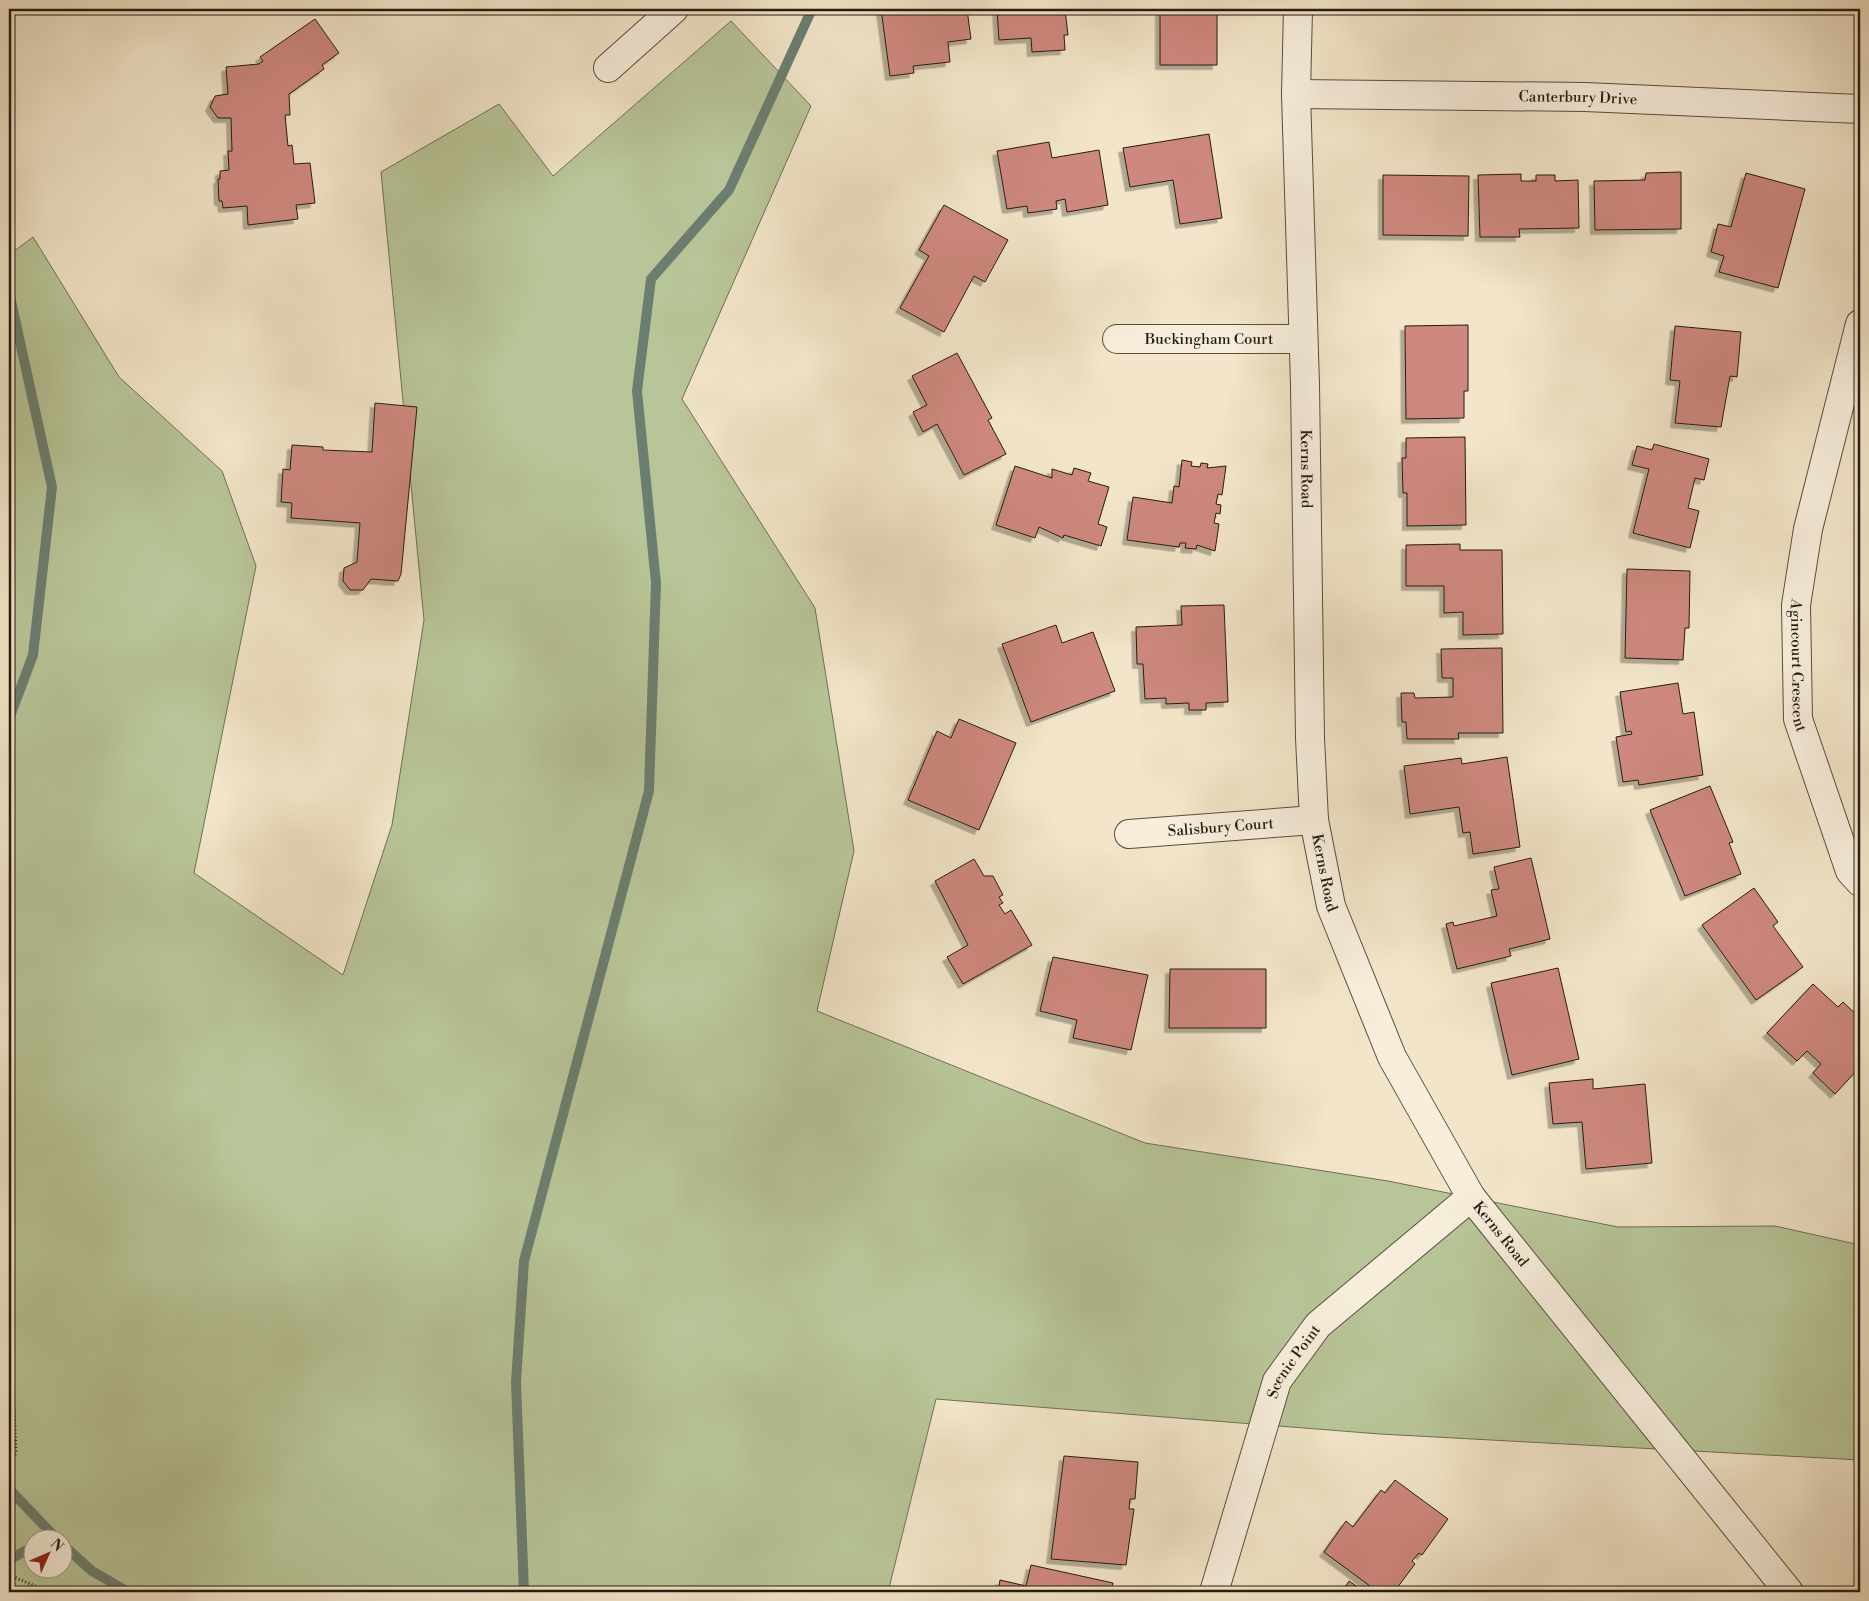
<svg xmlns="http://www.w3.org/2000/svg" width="1869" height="1601" font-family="'Libre Bodoni',serif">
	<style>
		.green { fill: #b8c598; stroke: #6e7054; fill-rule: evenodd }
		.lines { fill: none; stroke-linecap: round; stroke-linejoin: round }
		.stream { stroke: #6c7e70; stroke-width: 10 }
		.building { fill: #ce887f; stroke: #251c11; filter: url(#shadow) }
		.minor-casing { stroke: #584e3f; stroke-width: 30 }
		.path { stroke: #251c11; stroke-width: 3; stroke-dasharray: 1 2.5; stroke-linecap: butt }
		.minor { stroke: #f7eedc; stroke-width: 28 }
		.labels { text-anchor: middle; stroke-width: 4; stroke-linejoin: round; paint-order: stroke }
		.street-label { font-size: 15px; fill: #251c11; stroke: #f7eedc }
	</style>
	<defs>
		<filter id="shadow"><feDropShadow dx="-4.5" dy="4.5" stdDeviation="0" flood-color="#0004"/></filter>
	</defs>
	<rect width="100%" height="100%" fill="#f2e5c9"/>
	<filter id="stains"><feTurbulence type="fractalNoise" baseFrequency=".004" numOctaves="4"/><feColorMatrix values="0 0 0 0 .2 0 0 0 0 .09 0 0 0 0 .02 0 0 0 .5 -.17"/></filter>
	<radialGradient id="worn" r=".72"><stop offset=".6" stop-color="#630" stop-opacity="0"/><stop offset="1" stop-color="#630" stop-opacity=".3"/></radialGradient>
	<!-- green -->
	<path class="green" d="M731,21L811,106L682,399L815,608L854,851L817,1011L1145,1143L1388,1181L1618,1227L1775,1226L1860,1245V1460L1380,1434L936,1399L888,1592H9V255L33,237L119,377L222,471L256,566L194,873L343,975L392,825L424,620L381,172L499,104L553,176ZM32,1538H62V1568H32Z"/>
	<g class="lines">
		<!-- stream -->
		<path class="stream" d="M9,292L52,487L33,655L9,719
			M9,1489L56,1538
			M62,1544L92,1571L128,1592
			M9,1560L32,1547
			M524,1592L516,1382L524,1261L649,791L656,583L637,391L651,279L729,190L812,9"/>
	</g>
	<!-- building -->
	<path class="building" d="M881,9H967L971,39L948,42L950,62L913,66L914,73L890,76Z
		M997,9H1065L1068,35H1064L1065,50L1032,52L1031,38L999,40Z
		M1160,9H1217V65H1160Z
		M315,19L339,53L322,65L324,69L289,94L290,115H285L288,146L292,145L294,164L310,163L315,203L296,205L298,219L248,225L247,206L223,208L222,201H219L218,179H220V171L229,170L228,151H232L231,118H218L210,107L215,96L228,94L226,67L259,64L263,61L260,57Z
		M1209,134L1222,218L1180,224L1173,180L1130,187L1123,148Z
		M1049,142L1052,158L1099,150L1108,205L1067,212L1065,199L1056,201L1057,209L1028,213L1027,206L1007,209L997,151Z
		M1681,172V229L1595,230L1594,181L1645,180L1646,173Z
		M1746,173L1805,189L1778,288L1719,272L1724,256L1711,252L1718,224L1731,227Z
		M1521,174V181H1536V175H1555V181L1578,180L1579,228L1519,229L1520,237H1480L1478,175Z
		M1383,175L1469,176L1468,236L1383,235Z
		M944,205L1008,240L985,282L974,276L944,332L900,308L929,256L919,250Z
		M1468,325V391H1464V418L1406,419L1405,326Z
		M1675,326L1741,332L1737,377L1730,376L1721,427L1675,423L1680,381L1670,380Z
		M957,353L992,418L988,420L1006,454L964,475L937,424L923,432L913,412L927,405L912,376Z
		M375,403L417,407L401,574L398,581L371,579L363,590H350L343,581L344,568L357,562L360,523L291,518L292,503L281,502L283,469L290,470L292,445L323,447V450L372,452Z
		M1465,437L1466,525L1407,526V493H1403L1402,458H1406V438Z
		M1654,444L1709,459L1704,480L1695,478L1688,508L1699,511L1690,548L1633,533L1649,469L1632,465L1637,446L1652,450Z
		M1182,460L1192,462L1191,466L1200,467L1201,463L1208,464L1207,468L1226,466L1222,495L1218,494L1216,504L1221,505L1220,514L1216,513L1214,523L1219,524L1215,551L1197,545L1196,549L1185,548L1186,543H1180L1179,547L1127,540L1133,497L1172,503L1174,486L1179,487Z
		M1015,466L1052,478V469L1072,475L1074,468L1091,473L1088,481L1109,487L1098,524L1107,527L1101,546L1064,535L1063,538L1039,527L1035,538L996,525Z
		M1460,544V550H1502L1503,634L1463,635V612L1444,613V586H1406V545Z
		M1627,569L1690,571L1689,628H1685L1683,660L1625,658Z
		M1224,605L1228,702L1206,703V710H1189V703L1166,704V698L1145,699L1143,664H1137L1136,627L1182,625L1181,606Z
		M1056,625L1062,643L1093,632L1115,691L1031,722L1002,644Z
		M1502,648L1503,733H1458L1459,739H1407L1406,722H1402L1401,693H1414L1415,698L1453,697V678H1442L1441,649Z
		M1678,683L1683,714L1694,712L1703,775L1639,785L1638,780L1623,782L1616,737L1632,734L1631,731L1626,732L1620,692Z
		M959,719L1016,743L979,830L908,800L937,731L951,738Z
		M1507,757L1520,847L1473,854L1470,832L1463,833L1459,807L1410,814L1404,766L1461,758L1462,764Z
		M1710,786L1733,842L1729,843L1741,874L1685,896L1650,810Z
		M1531,858L1550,939L1509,949L1511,956L1457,969L1446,924L1453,922L1454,926L1497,916L1491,890L1499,889L1494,867Z
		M974,859L984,876H993L1003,895L999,897L1003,903L999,905L1005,914L1011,910L1032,945L963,984L947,957L968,945L935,881Z
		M1754,888L1778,922L1773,926L1803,967L1756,1000L1702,925Z
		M1053,957L1148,975L1131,1050L1073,1038L1077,1020L1040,1011Z
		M1558,968L1579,1059L1512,1075L1491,983Z
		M1170,969H1266V1028H1169Z
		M1813,984L1838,1007L1843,1002L1860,1018V1067L1835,1094L1813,1073L1821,1064L1807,1051L1797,1061L1767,1033Z
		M1593,1079V1089L1645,1084L1652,1163L1586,1169L1582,1122L1553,1124L1549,1083Z
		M1064,1456L1138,1462L1135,1499H1130L1129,1509H1134L1126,1565L1051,1559Z
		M1395,1480L1448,1519L1422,1555L1419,1553L1412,1561L1415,1564L1394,1592H1378L1324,1552L1346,1521L1353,1527L1381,1490L1385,1493Z
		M1031,1565L1113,1583L1111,1592H998L1000,1580L1026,1586Z
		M1349,1581L1365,1592H1342Z"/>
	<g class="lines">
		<defs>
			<g id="minor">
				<path id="s1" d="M1298,9L1296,94L1305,385L1310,738L1314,820L1331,906L1392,1057L1471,1197L1789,1592"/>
				<path d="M608,68L674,9"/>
				<path id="s2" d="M1296,94L1585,97L1860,109"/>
				<path id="s3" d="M1860,324L1808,529L1796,605L1798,719L1850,871L1860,882"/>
				<path id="s4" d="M1117,339H1303"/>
				<path id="s5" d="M1129,834L1314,820"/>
				<path id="s6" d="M1214,1592L1277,1381L1318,1325L1471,1197"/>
			</g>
		</defs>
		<!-- minor casing -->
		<use href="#minor" class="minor-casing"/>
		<!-- path -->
		<path class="path" d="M9,1382L13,1387L16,1453L9,1463
			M9,1575L49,1592"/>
		<!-- minor -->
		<use href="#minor" class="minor"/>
	</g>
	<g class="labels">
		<!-- street labels -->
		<g class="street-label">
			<text dy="5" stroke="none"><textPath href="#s2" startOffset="282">Canterbury Drive</textPath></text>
			<text dy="5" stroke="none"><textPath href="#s4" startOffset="92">Buckingham Court</textPath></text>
			<text dy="5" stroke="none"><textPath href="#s1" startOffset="460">Kerns Road</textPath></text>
			<text dy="5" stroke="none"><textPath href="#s3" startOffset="349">Agincourt Crescent</textPath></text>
			<text dy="5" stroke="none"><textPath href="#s5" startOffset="92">Salisbury Court</textPath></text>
			<text dy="5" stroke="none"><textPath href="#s1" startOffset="865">Kerns Road</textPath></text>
			<text dy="5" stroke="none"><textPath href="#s1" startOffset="1270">Kerns Road</textPath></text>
			<text dy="5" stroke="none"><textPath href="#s6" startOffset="245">Scenic Point</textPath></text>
		</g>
	</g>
	<!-- margin -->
	<rect width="1869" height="1601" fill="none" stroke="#f2e5c9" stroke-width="30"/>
	<rect x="10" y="10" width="1849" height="1581" fill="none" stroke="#251c11" stroke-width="2.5"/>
	<rect x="15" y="15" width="1839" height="1571" fill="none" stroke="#251c11"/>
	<!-- north arrow -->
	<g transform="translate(48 1554) rotate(45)"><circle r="24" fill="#f7eedc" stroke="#a39a8b"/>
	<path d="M0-4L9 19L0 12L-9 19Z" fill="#8f2418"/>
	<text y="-8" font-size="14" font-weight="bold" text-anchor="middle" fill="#251c11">N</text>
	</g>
	<rect width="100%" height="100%" filter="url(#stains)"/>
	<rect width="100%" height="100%" fill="url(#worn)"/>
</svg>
